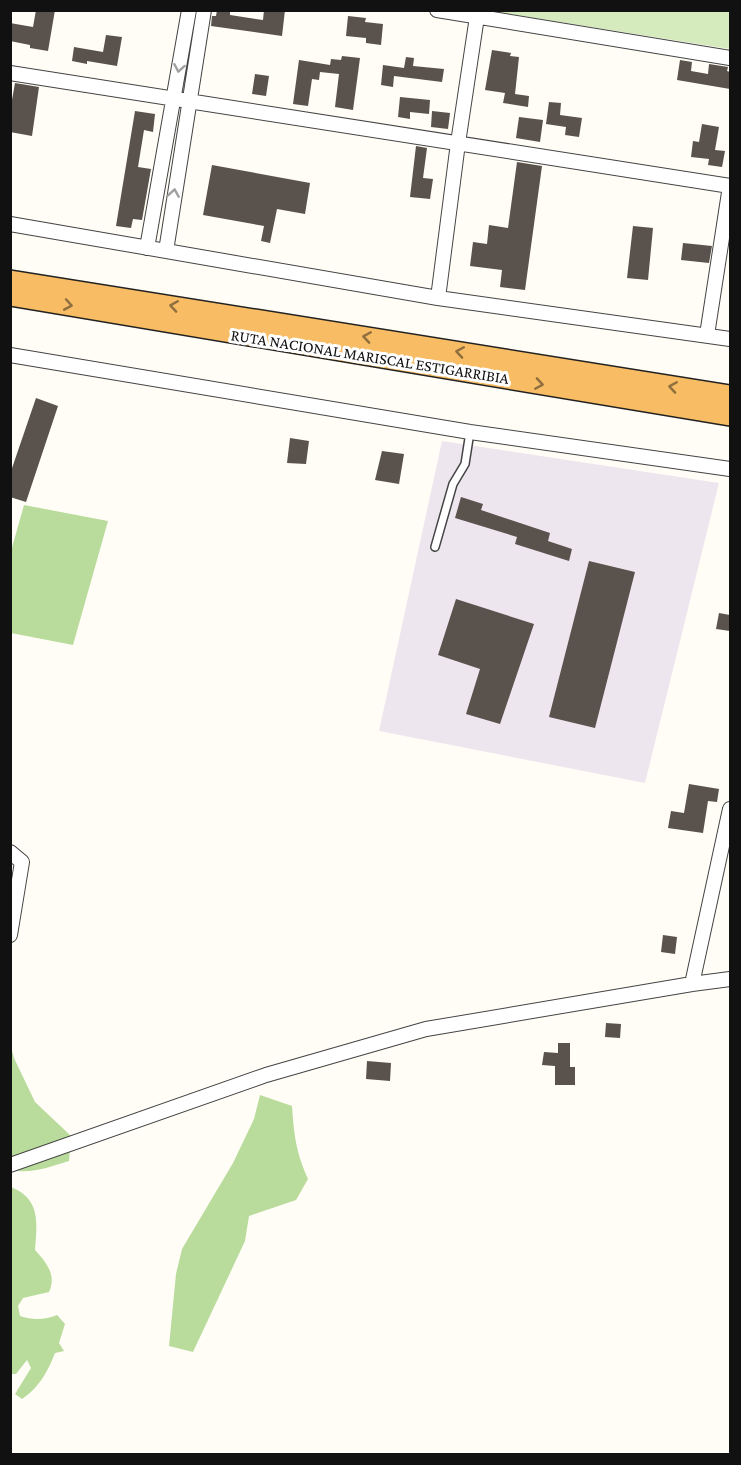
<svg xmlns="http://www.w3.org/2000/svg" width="741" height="1465" font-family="'Crimson Pro',serif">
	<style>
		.industrial { fill: #eee6ef }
		.green { fill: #d5ebbd }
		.forest { fill: #b9dc9c }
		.building { fill: #5a524d }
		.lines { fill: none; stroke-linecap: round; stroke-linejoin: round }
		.service-casing { stroke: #444; stroke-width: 10 }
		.minor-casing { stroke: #444; stroke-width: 16 }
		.trunk-casing { stroke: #222; stroke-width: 24 }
		.service { stroke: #fff; stroke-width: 7 }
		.minor { stroke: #fff; stroke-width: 14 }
		.trunk { stroke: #f7bc64; stroke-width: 21 }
		.oneway { stroke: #a0a0a0 }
		.oneway2 { stroke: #906f3f }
		.labels { text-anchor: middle; stroke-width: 6; stroke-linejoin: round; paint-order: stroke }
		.street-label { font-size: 16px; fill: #111; stroke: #fff }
	</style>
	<rect width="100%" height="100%" fill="#fffdf5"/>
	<!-- industrial -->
	<path class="industrial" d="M442,441L719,483L645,783L379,731Z"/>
	<!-- green -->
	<path class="green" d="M490,11H730V49Z"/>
	<!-- forest -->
	<path class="forest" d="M24,505L108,521L73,645L11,633V551Z
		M10,1043L14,1058L35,1102L71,1136L69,1161C50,1167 31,1174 11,1170Z
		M260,1095L292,1106C294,1135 296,1152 308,1179L296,1200L249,1216L245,1241L193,1352L169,1346L176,1274L182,1249L233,1163L254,1119Z
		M11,1187C41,1199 37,1223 35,1250C46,1262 57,1275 49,1292L23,1298L18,1306L20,1316C32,1320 45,1320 57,1315L65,1324L59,1343L64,1351L55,1353C48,1371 39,1388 22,1399L15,1394L31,1368L27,1360L16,1374H11Z"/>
	<!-- building -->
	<path class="building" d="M36,10H55L48,51L30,48V45L10,41V23L33,27Z
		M217,10H230V15L263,20L264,10H285L282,36L211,26L212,16H216Z
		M348,16L366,18L365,22L383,24L381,45L366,43V38L346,36Z
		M106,35L122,37L117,66L87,61V64L72,61L74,47L103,52Z
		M492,50L511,53L510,56L519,57L515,94L529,96L528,107L503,103L505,93L485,90Z
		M342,56L360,58L353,110L335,107L339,74L320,72L319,80L312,79L308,106L293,104L299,60L330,65L331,59L341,60Z
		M406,57L414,58L413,66L444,69L442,82L394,76L393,87L381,85L383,65L404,68Z
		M680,60L692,62L691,71L708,74L709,64L728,67L727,71L730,72V89L677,80Z
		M255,74L269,76L266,96L252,94Z
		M15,83L39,87L32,136L10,132V111Z
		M400,97L430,100L429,114L410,112V119L398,117Z
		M549,102L561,103L560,115L582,118L579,137L565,135L566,127L546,124Z
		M135,111L155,114L153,132L144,130L138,167L151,169L142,220L133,219L131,228L116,226Z
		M432,111L450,113L448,129L431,127Z
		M519,117L543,120L540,142L516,138Z
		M702,124L719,127L715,150L725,151L722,167L708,165L709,159L691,157L693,141L699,142Z
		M416,146L427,148L423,178L433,179L430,199L410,197Z
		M517,162L542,166L525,290L500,287L502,270L470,266L473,242L487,244L489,225L508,228Z
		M212,165L310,183L305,214L277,209L270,243L261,241L264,226L203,215Z
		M633,226L653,228L648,280L627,278Z
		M683,243L712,246L709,263L681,260Z
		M36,398L58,406L26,502L10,497V474Z
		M290,438L309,441L306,464L287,463Z
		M382,451L404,454L399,484L375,480Z
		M461,497L483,504L481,510L550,533L548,541L572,549L569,561L515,544L517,537L455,518Z
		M589,561L635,572L595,728L549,717Z
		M456,599L534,624L500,724L466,714L480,669L438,655Z
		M719,613L730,615V631L716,629Z
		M689,784L719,789L717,802L708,801L703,833L668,828L671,811L684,813Z
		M663,935L677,937L675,954L661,952Z
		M606,1023L621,1024L620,1038L605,1037Z
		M558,1043H570V1067H575V1085H555V1066L542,1065L544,1052L558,1053Z
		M367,1061L391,1063L390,1081L366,1079Z"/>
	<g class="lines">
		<defs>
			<path id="service" d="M435,547L453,484L465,464L470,432"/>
			<path id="minor" d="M437,10L730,58
				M10,73L730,186
				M10,224L438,298L730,339
				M147,248L189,10
				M166,251L204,10
				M438,298L458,143L478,10
				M707,335L730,186
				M10,355L470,432L730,469
				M10,852L22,862L10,935
				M692,984L730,809
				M10,1165L266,1075L426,1029L692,984L730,979"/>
			<path id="trunk" d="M10,281L730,396
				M10,295L730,415"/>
		</defs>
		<!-- service casing -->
		<use href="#service" class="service-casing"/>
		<!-- minor casing -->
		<use href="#minor" class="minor-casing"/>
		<!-- trunk casing -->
		<use href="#trunk" class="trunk-casing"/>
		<!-- service -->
		<use href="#service" class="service"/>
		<!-- minor -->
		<use href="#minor" class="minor"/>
		<!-- trunk -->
		<use href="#trunk" class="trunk"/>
	</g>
	<!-- one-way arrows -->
	<defs><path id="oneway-chevron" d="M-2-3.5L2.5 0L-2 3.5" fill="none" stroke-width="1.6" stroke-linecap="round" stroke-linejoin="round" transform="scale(1.5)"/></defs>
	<g class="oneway">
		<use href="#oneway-chevron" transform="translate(179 68) rotate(100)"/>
		<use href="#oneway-chevron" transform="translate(174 193) rotate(-81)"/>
	</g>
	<g class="oneway2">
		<use href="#oneway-chevron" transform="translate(68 305) rotate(10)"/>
		<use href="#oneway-chevron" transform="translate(174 306) rotate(-171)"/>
		<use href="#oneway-chevron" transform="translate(367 337) rotate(-171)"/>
		<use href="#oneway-chevron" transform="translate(460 352) rotate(-171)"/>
		<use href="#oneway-chevron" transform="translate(539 384) rotate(9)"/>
		<use href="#oneway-chevron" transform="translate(673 387) rotate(-171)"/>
	</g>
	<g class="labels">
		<!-- street labels -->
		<g class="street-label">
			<text transform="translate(370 356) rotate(9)" y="6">RUTA NACIONAL MARISCAL ESTIGARRIBIA</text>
		</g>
	</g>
	<!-- border -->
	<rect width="741" height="1465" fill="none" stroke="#111111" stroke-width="24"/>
</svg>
